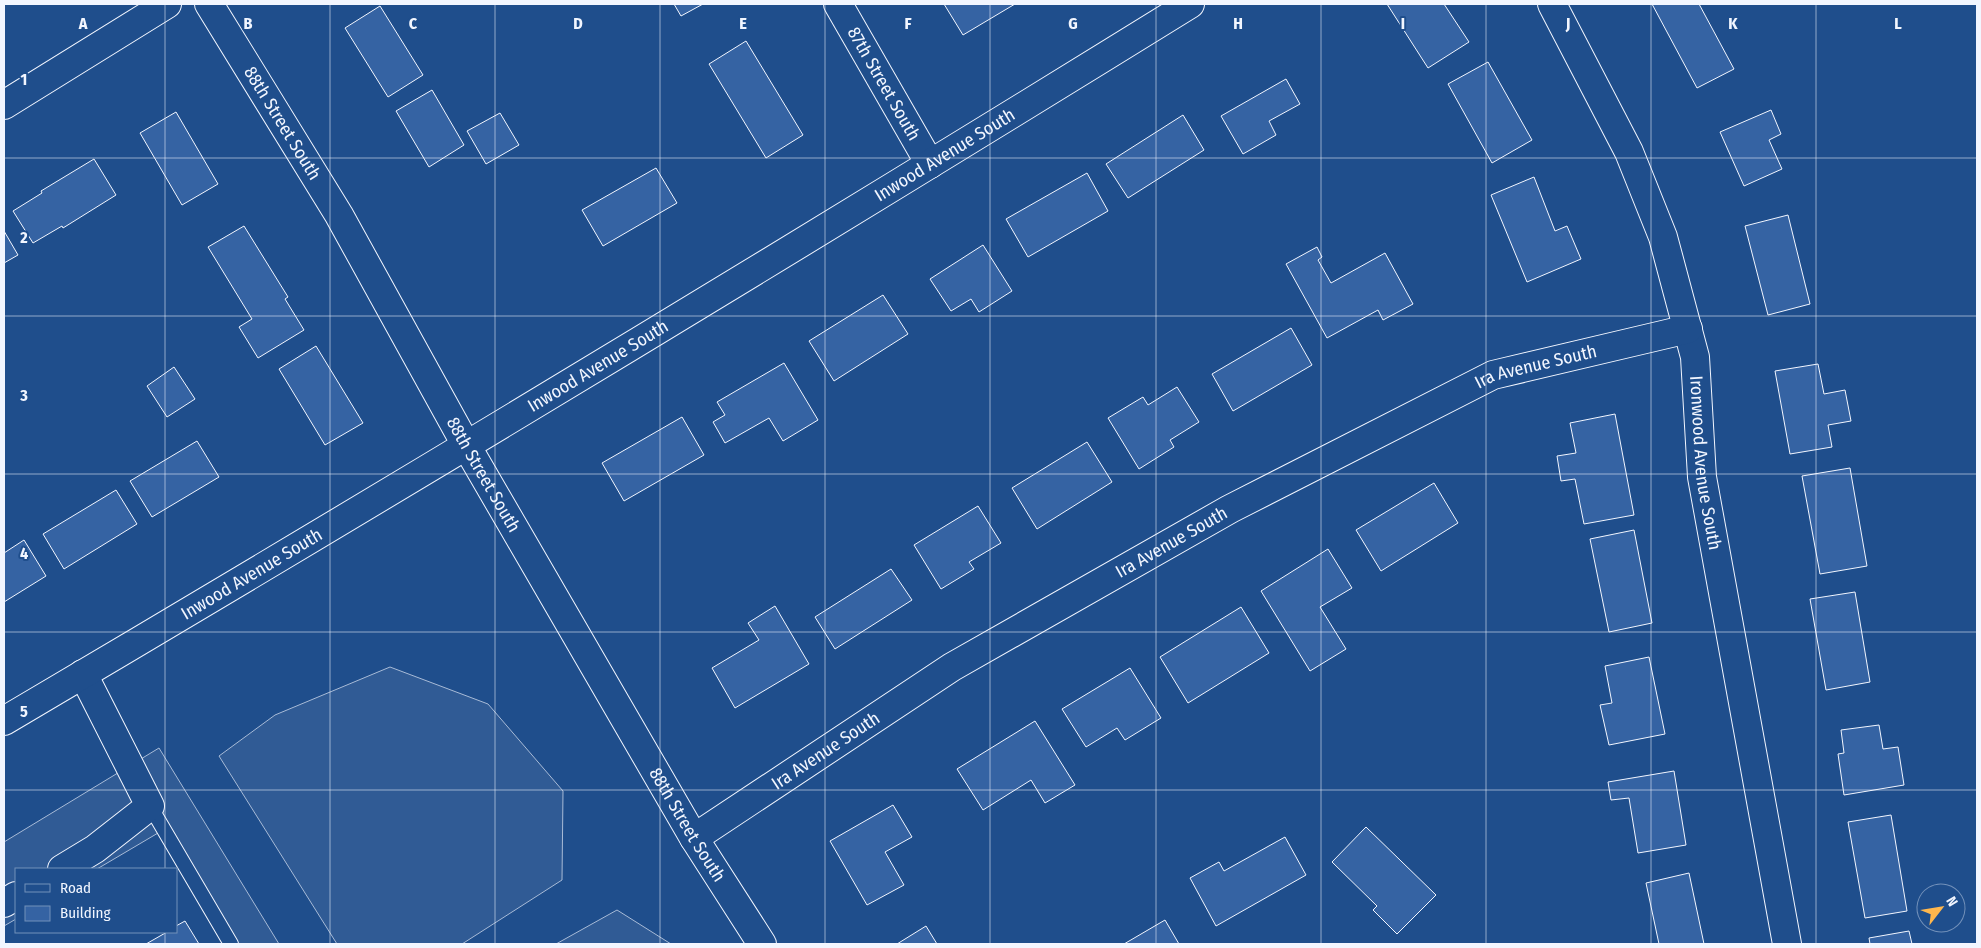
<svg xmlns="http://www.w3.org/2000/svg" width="1981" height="948" font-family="'Fira Sans Condensed',sans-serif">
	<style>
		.built { fill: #305b95; stroke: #a8bbd7 }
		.building { fill: #3563a3; stroke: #f2f6ff }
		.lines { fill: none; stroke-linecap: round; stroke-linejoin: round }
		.lane-casing { stroke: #f2f6ff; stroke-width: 16 }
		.street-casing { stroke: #f2f6ff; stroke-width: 30 }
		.secondary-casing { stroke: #f2f6ff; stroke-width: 30 }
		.lane { stroke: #1f4e8c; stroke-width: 14 }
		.street { stroke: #1f4e8c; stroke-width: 28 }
		.secondary { stroke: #1f4e8c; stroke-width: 28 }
		.grid { fill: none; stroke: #f2f6ff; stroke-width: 1; stroke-opacity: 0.55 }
		.labels { text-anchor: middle; stroke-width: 4; stroke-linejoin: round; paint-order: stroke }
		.street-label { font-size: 18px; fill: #f2f6ff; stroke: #1f4e8c }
		.grid-label { font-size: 16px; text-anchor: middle; font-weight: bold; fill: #f2f6ff; stroke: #1f4e8c; stroke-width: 4; stroke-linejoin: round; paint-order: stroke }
	</style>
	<rect width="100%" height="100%" fill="#1f4e8c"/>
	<!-- built -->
	<path class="built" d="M390,667L488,704L563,791L562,880L462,944H337L219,756L275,715Z
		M159,748L279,944H226L158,833L97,869H16V919L4,926V842Z
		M617,910L671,944H556Z"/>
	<!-- building -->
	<path class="building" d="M674,4H703L681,16Z
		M944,4H1015L963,35Z
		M1387,4H1444L1469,42L1428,68Z
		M1652,4H1699L1734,69L1697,88Z
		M380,6L423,75L388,97L345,28Z
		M746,41L803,135L766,158L709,64Z
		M1488,62L1532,140L1492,163L1448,84Z
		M1286,79L1300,104L1269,121L1276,135L1243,154L1221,116Z
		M432,90L464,145L429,167L396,111Z
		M1771,110L1781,134L1769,140L1782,169L1744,186L1720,132Z
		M176,112L218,184L182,205L140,133Z
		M500,113L519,145L486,164L467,131Z
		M1183,115L1204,150L1128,198L1106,164Z
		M94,159L116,195L63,228L62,226L33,243L13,211L42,193L41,191Z
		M656,168L677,203L603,246L582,210Z
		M1087,173L1108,211L1028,257L1006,219Z
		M1534,177L1555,231L1567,226L1581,259L1527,282L1491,195Z
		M1788,215L1810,304L1768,315L1745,226Z
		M244,226L288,297L285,299L304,330L258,358L239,327L252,319L208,247Z
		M4,231L18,255L4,263Z
		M983,245L1012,291L979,312L971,299L951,311L930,279Z
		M1317,247L1322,257L1318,260L1331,283L1385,253L1413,304L1383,320L1378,310L1327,338L1286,264Z
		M883,295L908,334L834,381L809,341Z
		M1291,328L1312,365L1233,411L1212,374Z
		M316,346L363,423L325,445L279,369Z
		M784,363L818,420L783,441L769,418L725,443L713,422L725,415L717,402Z
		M1818,364L1824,394L1845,390L1851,421L1828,425L1832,447L1790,454L1775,371Z
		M174,367L195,399L167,417L147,386Z
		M1177,387L1199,422L1170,440L1174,447L1139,469L1108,418L1143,397L1148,405Z
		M1615,414L1634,515L1584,524L1575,479L1561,481L1557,456L1576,453L1570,423Z
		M682,417L704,455L624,501L602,463Z
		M197,441L219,477L152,517L130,481Z
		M1087,442L1112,482L1037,529L1012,488Z
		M1850,468L1867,566L1820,574L1802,476Z
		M1434,483L1458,523L1381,571L1356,530Z
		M116,490L137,524L64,569L43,534Z
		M978,506L1001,543L969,562L974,569L941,589L914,545Z
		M1634,530L1652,623L1609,632L1590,539Z
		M24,540L46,576L4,602V553Z
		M1328,549L1352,588L1320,607L1346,649L1310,671L1261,591Z
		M891,569L912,600L835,649L815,617Z
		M1855,592L1870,682L1826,690L1810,599Z
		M775,606L809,664L735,708L712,668L759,640L748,623Z
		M1241,607L1269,653L1188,703L1160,657Z
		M1649,657L1665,734L1609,745L1600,705L1612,703L1605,666Z
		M1130,668L1161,718L1125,740L1117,728L1086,747L1062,709Z
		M1035,721L1075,785L1045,803L1031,780L983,810L957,769Z
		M1879,725L1883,749L1898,747L1904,785L1844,795L1838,754L1844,753L1841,730Z
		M1674,771L1686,845L1638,853L1629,798L1611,800L1608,782Z
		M893,805L912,837L885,852L904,885L867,905L830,841Z
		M1891,815L1907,911L1865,918L1848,822Z
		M1366,827L1436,895L1397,934L1373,910L1377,906L1332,862Z
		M1285,837L1306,875L1216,926L1190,878L1219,862L1224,871Z
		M1689,873L1704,944H1659L1646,883Z
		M1165,920L1179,944H1124Z
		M185,921L199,944H146L167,932H176V926Z
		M926,926L937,944H897Z
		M1909,931L1912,944H1870L1869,938Z"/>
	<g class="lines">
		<defs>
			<path id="lane" d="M150,806L231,944"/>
			<g id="street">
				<path id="s1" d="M209,4L339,215L466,445L694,838L762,944"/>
				<path id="s2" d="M838,4L930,164"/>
				<path id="s3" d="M1552,4L1629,152L1663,237L1695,357L1702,477L1787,944"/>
				<path d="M4,105L167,4"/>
				<path id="s4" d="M694,838L952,667L1230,509L1493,375L1688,329"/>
				<path d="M62,869L95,849L150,806L83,674"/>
				<path d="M4,903L16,896"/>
			</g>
			<g id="secondary">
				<path id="s5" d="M4,721C402,486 797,247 1190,4"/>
			</g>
		</defs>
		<!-- lane casing -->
		<use href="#lane" class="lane-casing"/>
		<!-- street casing -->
		<use href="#street" class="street-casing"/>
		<!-- secondary casing -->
		<use href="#secondary" class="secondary-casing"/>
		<!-- lane -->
		<use href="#lane" class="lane"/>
		<!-- street -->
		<use href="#street" class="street"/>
		<!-- secondary -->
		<use href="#secondary" class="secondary"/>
	</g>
	<!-- grid -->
	<path class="grid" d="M165,4V869M330,4V944M495,4V944M660,4V944M825,4V944M990,4V944M1156,4V944M1321,4V944M1486,4V944M1651,4V944M1816,4V944M4,158H1977M4,316H1977M4,474H1977M4,632H1977M4,790H1977M165,932V944"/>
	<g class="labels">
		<!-- street labels -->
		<g class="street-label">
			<text dy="6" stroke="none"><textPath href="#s2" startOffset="92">87th Street South</textPath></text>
			<text dy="6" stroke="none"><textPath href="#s1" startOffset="140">88th Street South</textPath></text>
			<text dy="6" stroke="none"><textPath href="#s5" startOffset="1098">Inwood Avenue South</textPath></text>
			<text dy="6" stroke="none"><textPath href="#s5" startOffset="692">Inwood Avenue South</textPath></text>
			<text dy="6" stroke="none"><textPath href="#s4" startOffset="968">Ira Avenue South</textPath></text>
			<text dy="6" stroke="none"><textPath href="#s3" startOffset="489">Ironwood Avenue South</textPath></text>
			<text dy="6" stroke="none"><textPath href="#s1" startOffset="545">88th Street South</textPath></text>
			<text dy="6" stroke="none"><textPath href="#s4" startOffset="562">Ira Avenue South</textPath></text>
			<text dy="6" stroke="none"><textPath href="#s5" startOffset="288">Inwood Avenue South</textPath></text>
			<text dy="6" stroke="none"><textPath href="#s4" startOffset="158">Ira Avenue South</textPath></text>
			<text dy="6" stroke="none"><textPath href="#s1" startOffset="950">88th Street South</textPath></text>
		</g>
	</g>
	<g class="grid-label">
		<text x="83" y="29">A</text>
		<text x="248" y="29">B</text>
		<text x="413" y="29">C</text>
		<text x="578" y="29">D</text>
		<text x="743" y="29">E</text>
		<text x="908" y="29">F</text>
		<text x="1073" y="29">G</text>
		<text x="1238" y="29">H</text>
		<text x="1403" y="29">I</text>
		<text x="1568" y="29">J</text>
		<text x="1733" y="29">K</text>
		<text x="1898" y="29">L</text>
		<text x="24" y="85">1</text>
		<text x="24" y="243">2</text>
		<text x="24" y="401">3</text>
		<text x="24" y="559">4</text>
		<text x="24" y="717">5</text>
	</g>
	<!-- border -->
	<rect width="1981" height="948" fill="none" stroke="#f2f6ff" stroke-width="10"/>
	<!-- legend -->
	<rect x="15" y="868" width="162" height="65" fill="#1f4e8c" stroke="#7391ba"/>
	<rect x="25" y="884" width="25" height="8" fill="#1f4e8c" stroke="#7391ba"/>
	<text x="60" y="893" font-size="15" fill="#f2f6ff">Road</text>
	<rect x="25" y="906" width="25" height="15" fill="#3563a3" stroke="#7391ba"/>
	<text x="60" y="918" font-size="15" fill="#f2f6ff">Building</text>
	<!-- north arrow -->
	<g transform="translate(1941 908) rotate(59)"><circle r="24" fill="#1f4e8c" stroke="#7391ba"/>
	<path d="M0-4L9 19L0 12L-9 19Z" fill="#ffb74d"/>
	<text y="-8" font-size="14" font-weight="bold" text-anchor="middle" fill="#f2f6ff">N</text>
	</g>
</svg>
